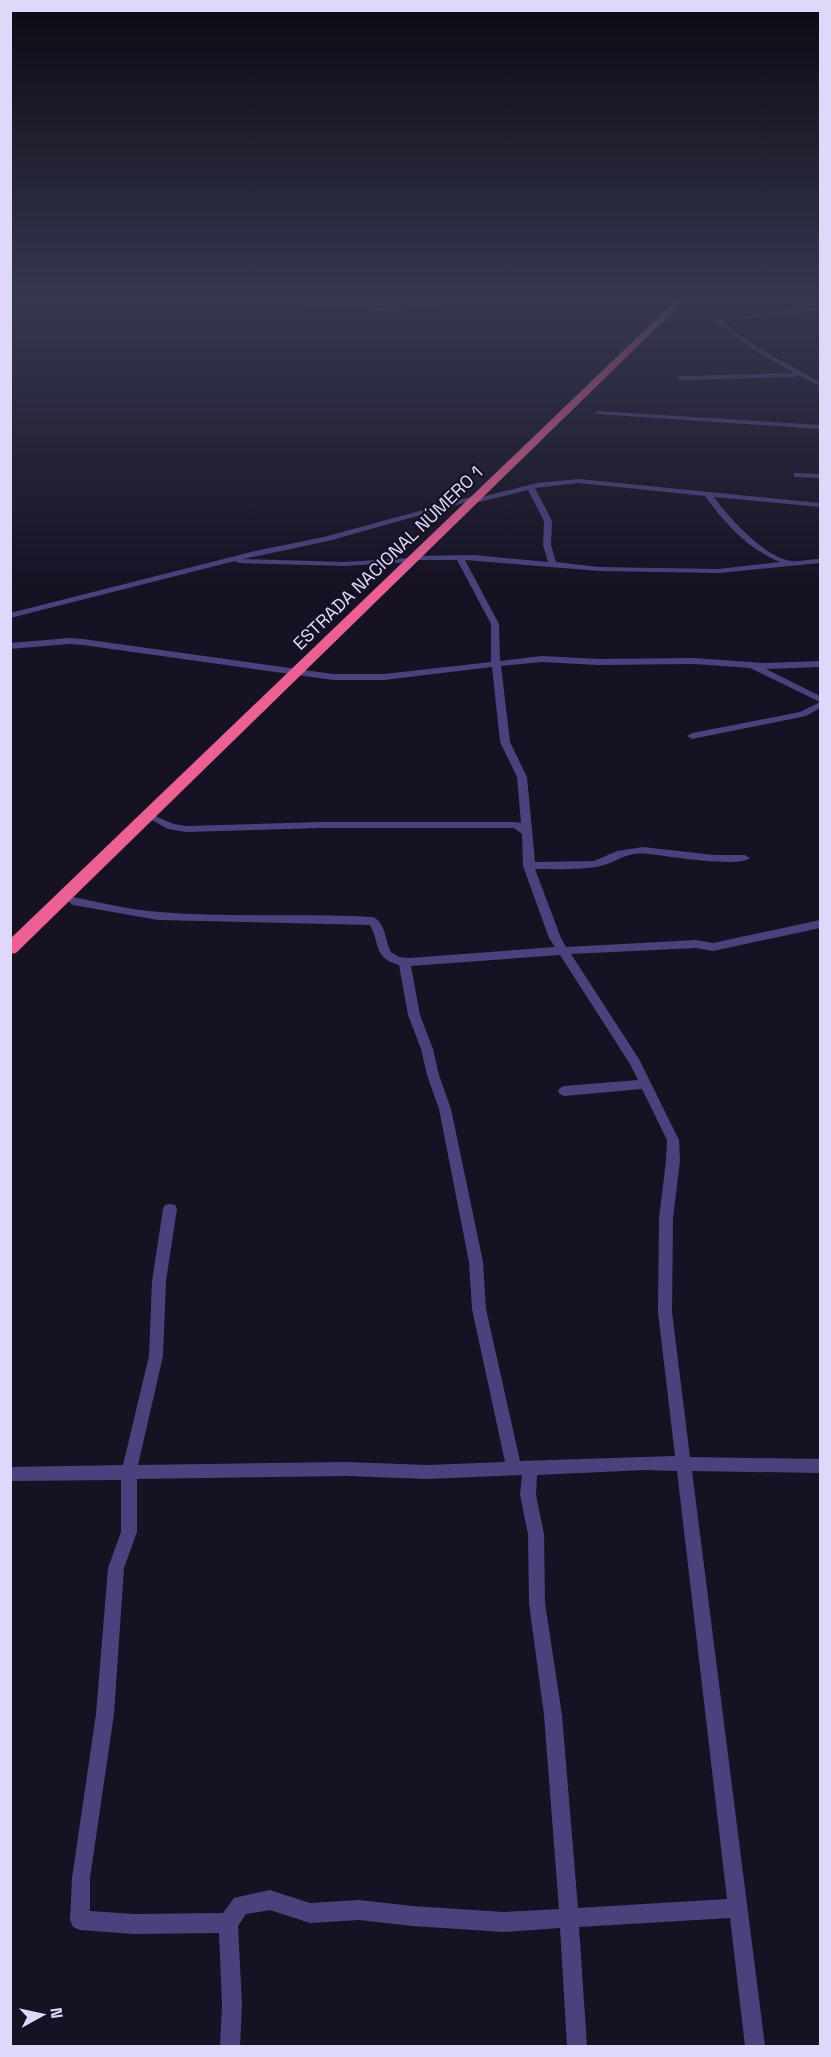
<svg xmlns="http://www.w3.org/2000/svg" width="831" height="2057" font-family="'Space Grotesk',sans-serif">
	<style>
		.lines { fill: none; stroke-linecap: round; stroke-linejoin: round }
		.minor { fill: #4b417d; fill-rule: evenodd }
		.highway { fill: #ed6094; fill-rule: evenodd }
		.labels { text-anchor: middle; stroke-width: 4.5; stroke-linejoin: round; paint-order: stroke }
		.far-street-label { font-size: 18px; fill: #e0d8fb; stroke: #161123 }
	</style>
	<rect width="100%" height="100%" fill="#161123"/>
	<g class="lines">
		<!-- minor -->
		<path class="minor" d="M289,300L363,303L385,308L420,302L501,300L420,306L385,312L363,307L307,305Z
			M820,306V310L721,321L757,347L820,382V386L798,375L795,377L680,380L677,378L680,376L794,373L752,349L713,320Z
			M598,411L820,425V429L596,414L594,413Z
			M794,473L820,474V478L797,477H794Z
			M579,479L820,503V507L714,497C729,518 765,558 792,561C800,562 811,559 820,559V563L719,573L599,571L465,560L499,624L500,661L542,656L598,659L694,658L764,663L820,661V667L766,669L820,696V702L750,668L694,664L598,665L542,662L501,666L510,742L527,777L535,862L594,861L617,851L643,847L714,855H745L750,858C739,868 667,856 649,854C624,851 616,864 596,867C576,870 555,869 535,869L561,938L566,947L696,940L713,943L820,920V928L713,951L696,948L571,954L639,1059L679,1140L680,1161L673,1218L672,1312L690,1457L820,1459V1473L692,1471L765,2046H745L730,1918L579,1927L587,2046H567L560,1928L504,1932L412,1926L359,1920L310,1923L270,1910L246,1914L238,1926L242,2005L240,2046H220L222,2005L219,1933L134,1934L80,1930L73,1927L70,1920L72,1878L96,1714L108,1568L121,1532V1480L10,1481V1467L123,1465L149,1356L152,1281L163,1209L165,1205L170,1204L175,1205L177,1209L166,1281L163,1356L138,1465L347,1462L427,1465L505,1462L472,1309L469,1262L439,1109L427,1075L421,1049L408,1015L399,965C373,958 380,943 370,925L158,920L73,905L68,901L73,897C102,903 131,910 160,912C231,918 302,913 373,917C386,923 385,941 391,952L399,957L409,958L555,947L549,938L523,866L522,834L514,828H320L186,832L168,829L150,819L155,816L174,824L186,826L320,822H515L521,823L517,777L500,742L492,667L384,680H333L83,645L69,644L10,649V643L69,638L83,639L333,674H384L491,662V624L457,560H416L412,562L344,566L239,563L235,561L10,618V613L255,551L324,537L478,495L482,497L537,483ZM579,483L705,496C725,524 748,549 780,562L719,569L599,567L556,562L551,545L552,521L535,488ZM528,490L544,521L543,545L548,562L474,555L413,556L409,558L344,562L243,559L328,541L471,501L475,503ZM560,955L630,1064L638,1080L564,1086L560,1088L558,1091L560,1094L564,1096L642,1089L667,1140L666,1161L659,1218L658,1312L675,1456L520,1461L486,1309L483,1262L451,1109L439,1075L433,1049L420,1015L411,966ZM645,1470L677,1471L727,1899L578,1908L562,1715L545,1603L544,1534L536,1495L537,1475ZM522,1475L520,1495L528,1534L529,1603L544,1715L559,1909L504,1912L412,1906L359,1900L310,1903L270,1890L234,1898L223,1913L134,1914L90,1911V1878L114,1714L124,1568L137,1532V1479L347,1476L427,1479Z
			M820,702V708L806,716L692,739L687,736L692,733L800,712Z"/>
		<!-- highway -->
		<path class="highway" d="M676,300H685L16,953L10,954V939Z"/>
	</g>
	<!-- sky -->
	<linearGradient id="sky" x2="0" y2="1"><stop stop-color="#0c0913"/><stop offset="0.51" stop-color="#363850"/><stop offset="1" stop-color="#363850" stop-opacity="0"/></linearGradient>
	<rect width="831" height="588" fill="url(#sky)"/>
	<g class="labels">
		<!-- far-street labels -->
		<g class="far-street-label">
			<text transform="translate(388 558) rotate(-44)" y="6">ESTRADA NACIONAL NÚMERO 1</text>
		</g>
	</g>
	<!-- border -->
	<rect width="831" height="2057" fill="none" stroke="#e0d8fb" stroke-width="24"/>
	<!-- north arrow -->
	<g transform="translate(42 2015) rotate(82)" stroke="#161123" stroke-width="4.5" paint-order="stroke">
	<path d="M0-4.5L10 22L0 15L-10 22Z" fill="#e0d8fb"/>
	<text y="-9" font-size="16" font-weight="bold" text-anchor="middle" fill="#e0d8fb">N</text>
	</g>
</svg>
